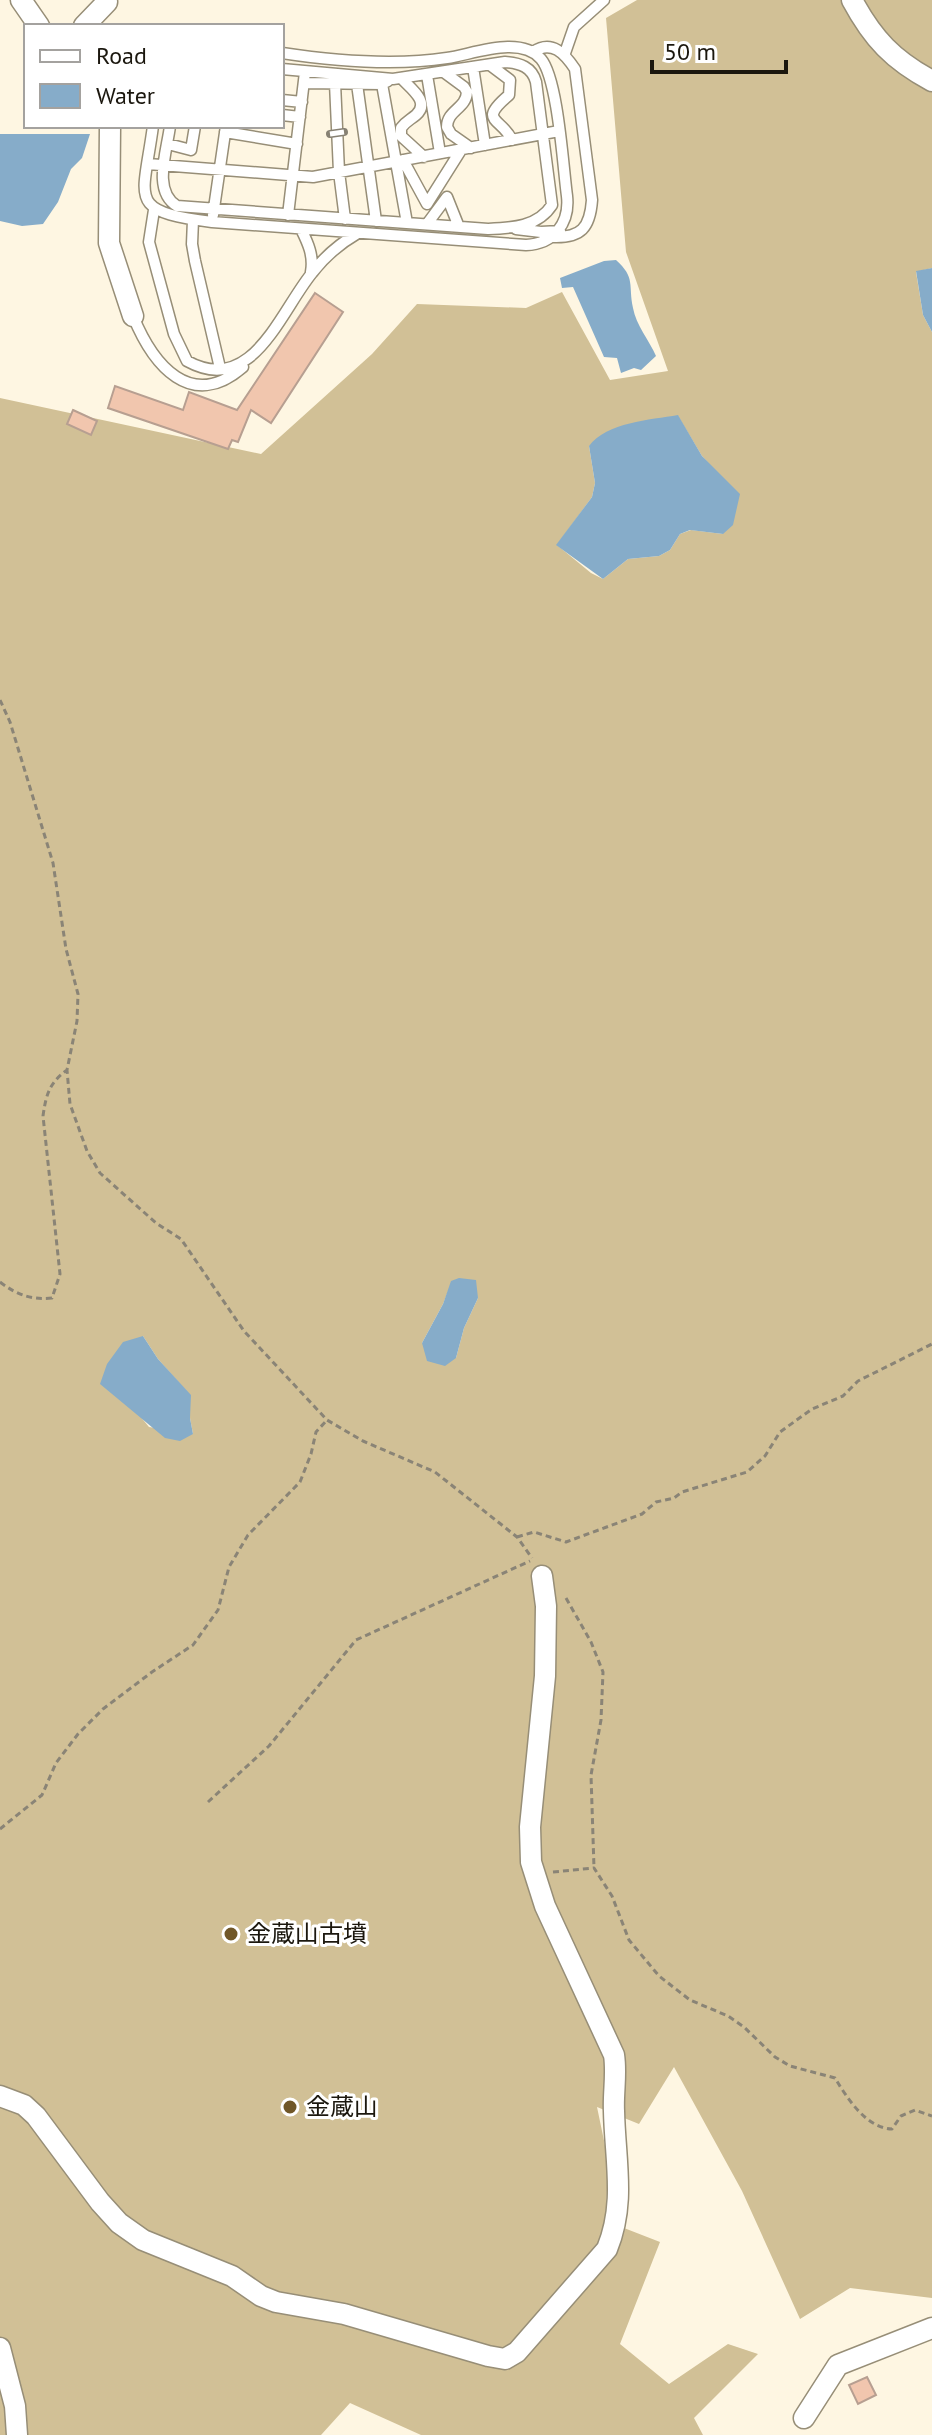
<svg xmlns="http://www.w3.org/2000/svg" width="932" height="2435" font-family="'PT Sans','Noto Sans JP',sans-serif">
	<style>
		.forest { fill: #d1c096; fill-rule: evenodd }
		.water { fill: #86acc9 }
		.building { fill: #f1c6ae; stroke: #b79f91; stroke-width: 2 }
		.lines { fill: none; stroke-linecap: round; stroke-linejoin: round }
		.lane-casing { stroke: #978e77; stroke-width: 13 }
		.street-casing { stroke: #978e77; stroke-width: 23 }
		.path { stroke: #8a8476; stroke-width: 3; stroke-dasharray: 6 4; stroke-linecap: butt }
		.lane { stroke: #fff; stroke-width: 10 }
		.street { stroke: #fff; stroke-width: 20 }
		.rail-casing { stroke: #878173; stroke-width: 8 }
		.rail { stroke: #fff; stroke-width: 5; stroke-dasharray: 15; stroke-linecap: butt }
		.poi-dot { fill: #705728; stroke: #fff; stroke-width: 3 }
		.labels { text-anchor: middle; stroke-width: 6; stroke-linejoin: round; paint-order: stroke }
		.poi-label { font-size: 24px; fill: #1b170e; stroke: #fff; text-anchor: start }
	</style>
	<rect width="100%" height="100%" fill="#fef6e2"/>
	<!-- forest -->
	<path class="forest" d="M637,0H932V268L916,272L923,315L932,332V2298L850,2288L800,2319L742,2191L674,2067L639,2124L597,2107L608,2160L606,2221L660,2242L620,2344L669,2384L728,2344L758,2354L694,2418L703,2435H421L350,2403L321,2435H0V398L261,454L372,354L417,304L526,308L562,292L610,380L668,371L626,252L606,18ZM678,416L702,456L719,475L723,534L691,530L680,534L670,550L659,556L628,559L603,579L591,573L557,545L592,497L595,483L589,446ZM452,1281L478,1298L464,1328L456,1358L422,1343L443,1304ZM143,1336L158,1359L190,1395V1418L193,1434L149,1427L140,1416Z"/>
	<!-- water -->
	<path class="water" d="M0,134H90L82,158L71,169L58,202L43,224L22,226L0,221Z
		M616,260C636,278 628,285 633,308C636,325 649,340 656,356L641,370L634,368L621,373L617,358L604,357L573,287L562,288L560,278L604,261Z
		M932,268V332L923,315L916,271Z
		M678,415L702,456L740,494L733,525L723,534L690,530L680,534L670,550L659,556L628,559L603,579L556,545L592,497L595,483L589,446C607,422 650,420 678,415Z
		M459,1278L476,1280L478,1298L464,1328L456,1358L445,1366L427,1361L422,1343L443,1304L451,1281Z
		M143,1336L158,1359L191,1395L190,1418L193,1434L180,1441L165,1438L100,1384L107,1364L123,1342Z"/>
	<!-- building -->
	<path class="building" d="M315,293L343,312L271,423L251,410L238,442L232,440L228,449L108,408L115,386L183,410L189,392L237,410Z
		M73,410L97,421L91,435L67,424Z
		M867,2377L876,2395L858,2404L849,2385Z"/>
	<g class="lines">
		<defs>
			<path id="lane" d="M533,52C552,39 565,54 575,69L592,200C590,228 581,238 553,237
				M565,53L574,27L604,0
				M490,65L510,80L509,95C477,122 501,117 512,140
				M473,67L485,145
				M445,73L464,87L467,92C466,109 447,110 447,127L451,134L471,148
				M427,75L440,153
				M401,78C410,88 431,102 416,115C410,120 406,121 401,128V136L424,157
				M304,83L382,84L388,81
				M335,83L339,172L345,219
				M357,84L376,221
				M382,84L407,223
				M282,100L302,102
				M282,115L300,117
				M153,126C143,201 126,211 212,222L526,245C554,244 570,223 567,196C563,167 558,79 541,59C520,35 474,54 447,58C394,66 335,61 282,53
				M170,126C167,151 152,191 177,206L488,229C512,228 538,227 552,205L536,82C532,67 520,63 505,62L393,79L282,69
				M225,132L297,144
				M168,144L191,150L195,126
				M403,160L427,204L461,150
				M148,164L313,177L559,131
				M154,210L149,242L174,334L187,361C252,397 280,312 312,273C325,256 339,244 358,233
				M213,215L226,126
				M288,215L305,72
				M193,220L192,244L195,261L220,368
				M427,224L447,197L459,227
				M301,229C308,243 314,256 311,272
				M516,229L541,232L560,231
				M133,316C153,365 191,412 243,367"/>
			<path id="street" d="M21,0L39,26
				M852,0C873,39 893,60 932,81
				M84,26L107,2
				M110,126L109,243L133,316
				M0,2096L24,2105L36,2116L100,2202L119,2223L143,2240L232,2276L261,2296L276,2302L344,2314L488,2356L505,2359L517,2352L607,2249C626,2203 615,2160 614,2111C613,2092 617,2074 614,2055L545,1906L531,1862L530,1827L545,1676L546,1606L542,1576
				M0,2348L15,2406L17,2435
				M804,2418L838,2365L932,2328"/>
		</defs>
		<!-- lane casing -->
		<use href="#lane" class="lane-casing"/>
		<!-- street casing -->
		<use href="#street" class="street-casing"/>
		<!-- path -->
		<path class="path" d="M0,700L10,722L53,863L66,949L78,994L77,1021L67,1070L70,1104L87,1151L100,1173L156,1223L181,1239L244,1331L327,1420L363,1441L435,1472L517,1537L532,1558
			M0,1282C17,1295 31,1300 52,1298L60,1274L43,1116C46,1095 49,1083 67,1070
			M517,1537L534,1532L566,1542L642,1514L656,1502L674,1498L682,1492L747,1472L765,1456L780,1432L812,1409L843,1396L858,1381L932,1344
			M566,1598L591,1642L603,1672L601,1720L591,1775L594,1868
			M208,1802L269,1746L356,1640L530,1561
			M0,1829L42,1795L56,1763L78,1734L103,1709L152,1672L193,1645L218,1610L229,1567L248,1535L300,1482L311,1454L316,1432L327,1420
			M553,1872L594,1868L612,1896L629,1940L659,1976L690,2000L728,2016L744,2027L775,2057L790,2066L835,2078C847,2098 866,2128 892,2129L901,2116L915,2110L932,2116"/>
		<!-- lane -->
		<use href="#lane" class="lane"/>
		<!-- street -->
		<use href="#street" class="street"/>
		<defs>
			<path id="rail" d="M330,134L344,132"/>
		</defs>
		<!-- rail casing -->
		<use href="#rail" class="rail-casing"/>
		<!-- rail -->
		<use href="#rail" class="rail"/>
	</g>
	<!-- markers -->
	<g class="poi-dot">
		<circle cx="231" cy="1934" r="8"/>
		<circle cx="290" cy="2107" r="8"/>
	</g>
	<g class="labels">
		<!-- poi labels -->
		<g class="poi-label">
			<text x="247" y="1942">金蔵山古墳</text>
			<text x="306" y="2115">金蔵山</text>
		</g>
	</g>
	<!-- legend -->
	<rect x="24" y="24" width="260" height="104" fill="#ffffff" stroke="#a4a29f" stroke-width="2"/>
	<rect x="40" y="50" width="40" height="12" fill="#ffffff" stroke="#a4a29f" stroke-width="2"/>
	<text x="96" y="64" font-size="24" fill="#1b170e">Road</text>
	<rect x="40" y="84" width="40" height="24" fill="#86acc9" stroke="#a4a29f" stroke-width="2"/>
	<text x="96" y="104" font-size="24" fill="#1b170e">Water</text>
	<!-- scale -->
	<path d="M652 60v12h134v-12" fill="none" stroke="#1b170e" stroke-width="4"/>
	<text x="664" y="60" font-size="24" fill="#1b170e" stroke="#ffffff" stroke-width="6" paint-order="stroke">50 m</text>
</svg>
